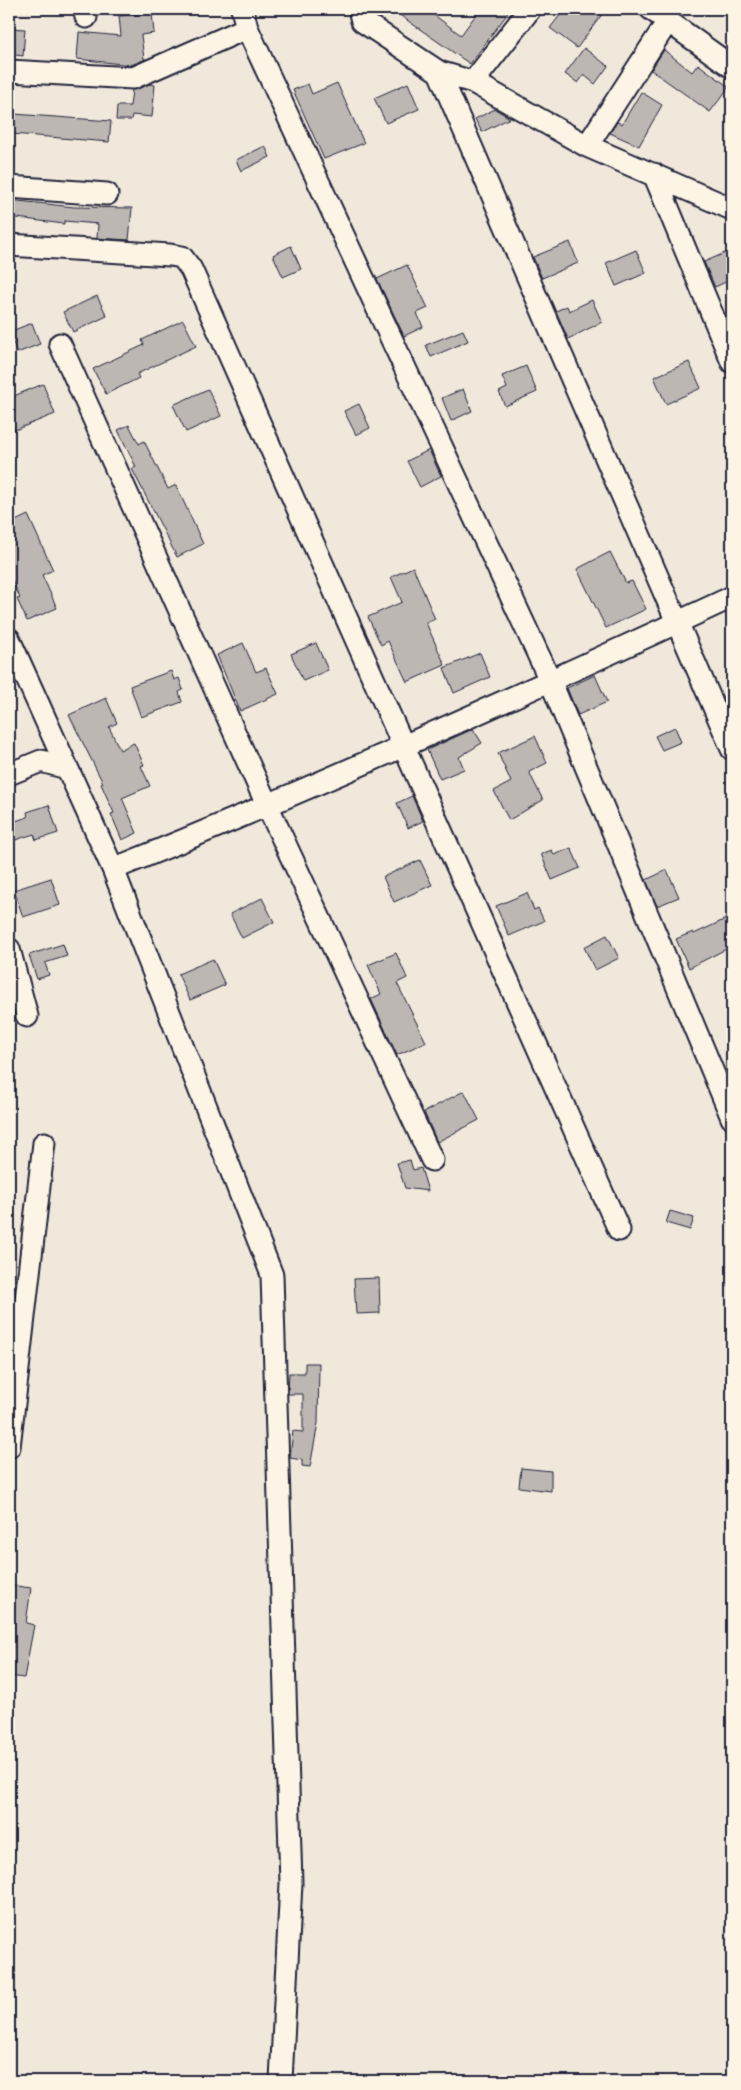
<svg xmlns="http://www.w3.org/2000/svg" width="741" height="2090" font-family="Sriracha,sans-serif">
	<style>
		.building { fill: #bcb7b3; stroke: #22223b }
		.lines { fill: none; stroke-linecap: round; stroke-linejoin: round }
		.minor-casing { stroke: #22223b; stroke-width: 25 }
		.minor { stroke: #fcf5e5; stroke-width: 21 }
	</style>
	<rect width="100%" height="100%" fill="#efe8db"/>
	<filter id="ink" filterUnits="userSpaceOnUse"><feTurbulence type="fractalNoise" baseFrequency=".02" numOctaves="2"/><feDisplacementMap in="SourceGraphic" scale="10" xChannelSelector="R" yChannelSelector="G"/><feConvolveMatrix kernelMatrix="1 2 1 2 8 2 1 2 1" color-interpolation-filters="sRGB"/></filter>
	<g filter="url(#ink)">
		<!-- building -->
		<path class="building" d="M391,9H438L434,15L461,35L480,9H502L508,13L470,64Z
			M565,9H606L577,48L550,28Z
			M152,13L154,33L141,35L144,59H146L131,65L77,59L79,32L121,36L119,16Z
			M9,28L25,29L23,56L9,54Z
			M584,48L608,66L595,84L584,75L578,83L565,74Z
			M664,50L692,72L698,64L729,87L710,112L651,70Z
			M337,83L364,143L324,159L293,90L308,84L312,94Z
			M408,83L419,109L386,123L374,98Z
			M150,84L155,85L152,117L132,115L131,120H116L117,106H130L132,90Z
			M641,92L662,105L639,146L610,133L617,122L622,124Z
			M495,109L510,118L482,132L475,119Z
			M14,114L111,121L109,142L12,134Z
			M265,146L270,157L241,171L236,160Z
			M9,200L74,207L132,208L129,240L97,238L98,224L64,221V224L9,217Z
			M570,242L578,263L542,278L533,257Z
			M291,246L301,269L283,277L273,255Z
			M636,250L646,273L616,286L606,263Z
			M732,250V279L715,287L704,262Z
			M407,265L428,308L417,313L423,327L404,336L377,279Z
			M97,296L107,316L73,332L63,312Z
			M592,300L602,322L568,339L556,311L567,306L569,311Z
			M183,320L196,346L137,374L139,378L106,394L93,369L144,345L142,340Z
			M32,323L40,344L17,353L9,332Z
			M463,330L468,341L431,357L426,345Z
			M689,362L701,388L666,404L654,377Z
			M526,366L537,392L505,406L499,392L507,388L502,376Z
			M43,384L55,414L15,430L9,415V398Z
			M208,389L221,416L186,432L173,405Z
			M463,389L472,411L451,421L442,398Z
			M359,404L370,428L356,435L344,411Z
			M129,425L139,444L144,441L168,489L176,485L203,544L177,557L132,469L136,467L118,430Z
			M429,450L441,476L420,487L407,461Z
			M28,515L53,570L42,575L57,608L27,621L17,599L20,598L9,573V524Z
			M610,552L626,583L632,581L646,609L606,628L577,569Z
			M413,567L435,619L426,623L445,665L407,682L388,641L381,645L368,617L402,602L391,577Z
			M243,643L256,672L266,668L278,694L240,711L217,655Z
			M316,643L328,670L303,681L291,654Z
			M480,653L490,677L454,693L444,668Z
			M171,671L174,680L179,678L183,690L179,692L182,702L141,717L130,686Z
			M595,675L607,702L578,715L567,688Z
			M106,698L117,723L109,727L120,750L134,743L144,765L141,766L150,786L122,798L137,833L122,840L111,814L114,813L101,784L103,783L69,715Z
			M675,727L681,742L662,750L655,736Z
			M473,729L482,743L459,757L464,769L440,779L427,750Z
			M535,736L547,763L529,772L543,800L509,820L494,791L511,782L498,753Z
			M412,796L423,821L408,828L397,803Z
			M49,805L58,833L36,840L34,834L9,842V823L28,817L27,812Z
			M571,848L580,868L552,880L541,854L552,850L554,855Z
			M420,860L432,885L394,902L383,877Z
			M667,870L679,897L657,906L646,880Z
			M51,878L60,905L23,917L14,890Z
			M527,893L534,910L538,908L544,921L509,936L496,906Z
			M262,898L274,922L242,938L230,914Z
			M728,918L732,926V946L689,968L676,939L693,932L694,934Z
			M607,935L619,958L595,970L584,947Z
			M63,944L67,956L45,963L49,975L37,979L29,955Z
			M396,953L407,978L397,983L426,1042L397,1055L371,999L381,994L368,965Z
			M213,959L225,985L190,1000L178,974Z
			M464,1091L479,1120L437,1142L424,1112Z
			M410,1160L413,1170L421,1168L428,1191L405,1188L397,1163Z
			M670,1211L694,1218L690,1230L666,1223Z
			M379,1278L380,1313L356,1314L354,1279Z
			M305,1363H319L318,1423L310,1467L302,1466V1460L290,1458L293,1431L303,1432V1394H288L289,1373H305Z
			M521,1468L551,1471V1491L519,1487Z
			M9,1585L31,1588L26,1623L34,1625L24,1678L9,1676Z"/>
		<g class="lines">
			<defs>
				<path id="minor" d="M84,9L86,17
					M242,9L247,28L550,680L732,1118
					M363,9L360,13L362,21L439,72L473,82L587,146L732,209
					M651,9L732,67
					M9,71L133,78L247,28
					M439,72L732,749
					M473,82L530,9
					M587,146L668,21
					M654,174L732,362
					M9,187L107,194
					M9,245L170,255L182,257L191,269L619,1230
					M60,344L268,807L432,1160
					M9,639L113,869L272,1275L291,1883L281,2081
					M9,774L41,761L67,768
					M113,869C322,785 528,692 732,597
					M9,949L27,1016
					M9,1447L44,1143"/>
			</defs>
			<!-- minor casing -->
			<use href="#minor" class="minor-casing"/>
			<!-- minor -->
			<use href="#minor" class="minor"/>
		</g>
	</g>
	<!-- margin -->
	<rect width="741" height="2090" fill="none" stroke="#fcf5e5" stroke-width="30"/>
	<rect x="15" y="15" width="711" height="2060" fill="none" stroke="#22223b" stroke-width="2" filter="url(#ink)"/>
</svg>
